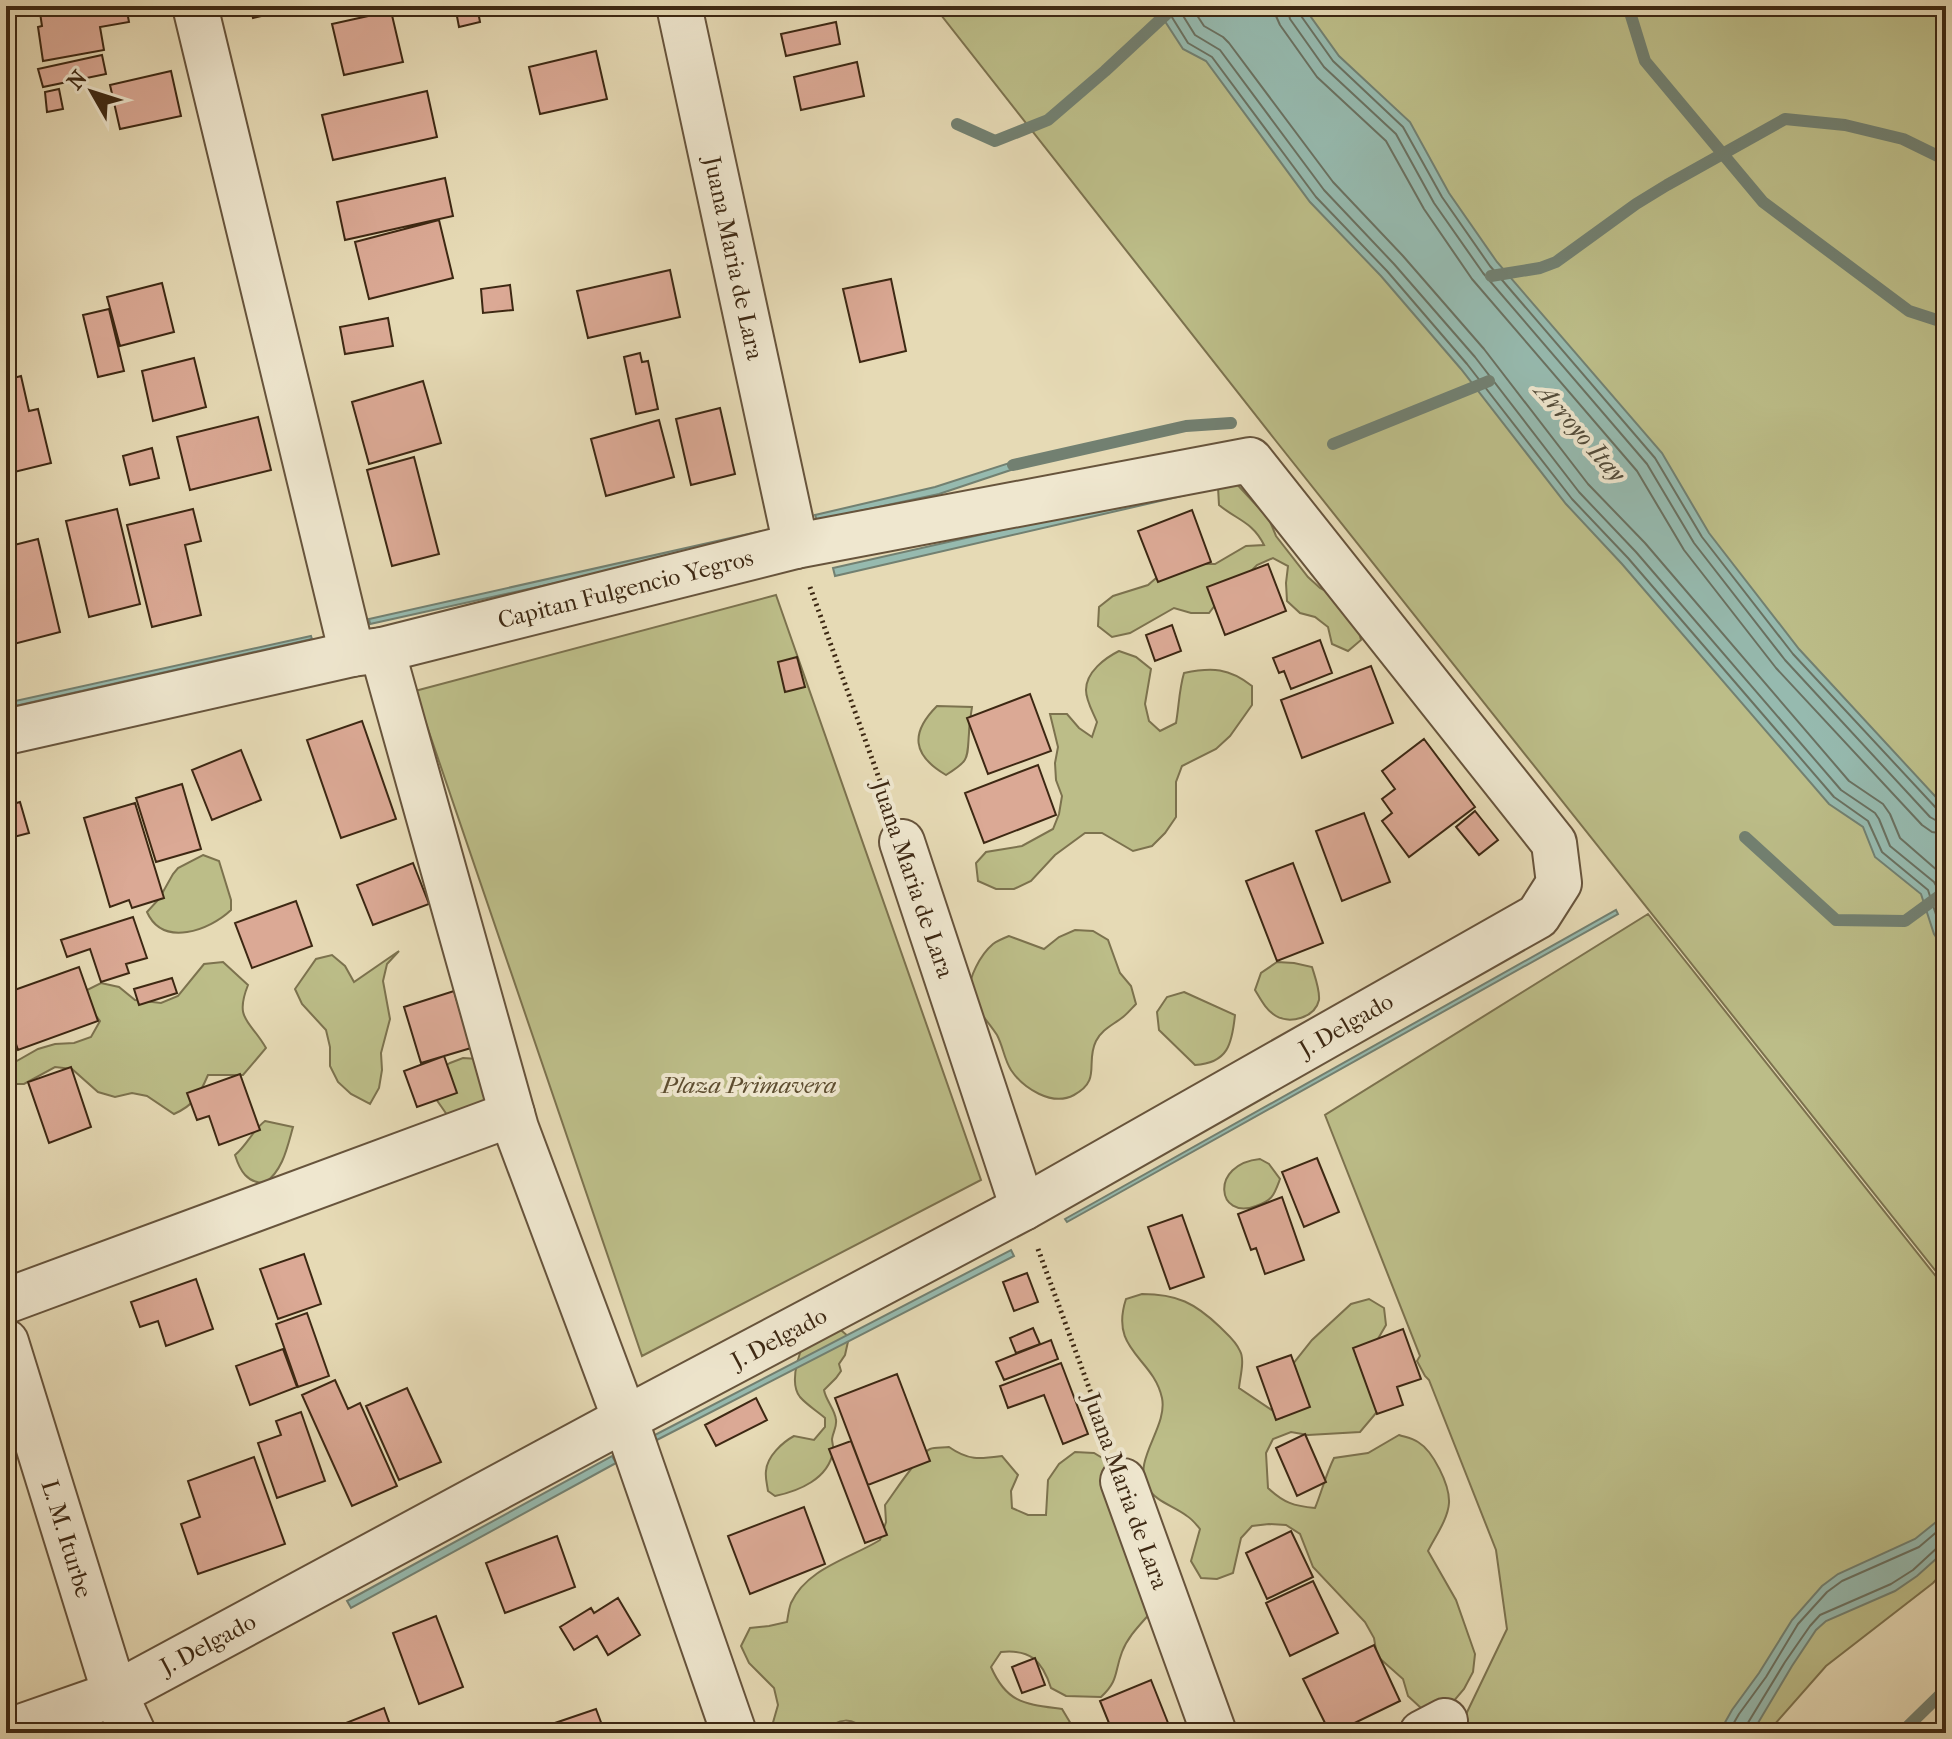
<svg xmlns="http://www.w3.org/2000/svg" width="1952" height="1739" font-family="'IM FELL French Canon',serif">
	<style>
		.green { fill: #bcbd88; stroke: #7c724e; stroke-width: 2 }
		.water { fill: #96baaf; stroke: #728071; stroke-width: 2 }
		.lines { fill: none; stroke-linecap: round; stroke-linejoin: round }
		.shore { stroke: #6a7161; stroke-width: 2 }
		.stream { stroke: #728071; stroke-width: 12 }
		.building { fill: #dba995; stroke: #3d2813; stroke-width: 2 }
		.minor-casing { stroke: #67543c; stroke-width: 48 }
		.path { stroke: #3d2813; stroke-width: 5; stroke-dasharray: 2 4; stroke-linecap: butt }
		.minor { stroke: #efe7cf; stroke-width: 44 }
		.labels { text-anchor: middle; stroke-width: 8; stroke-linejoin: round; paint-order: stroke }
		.street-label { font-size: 24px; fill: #3d2813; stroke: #efe7cf }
		.park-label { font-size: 24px; font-style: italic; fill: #5d4d30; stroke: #efe7cf }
		.water-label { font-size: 26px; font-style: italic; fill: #534c3a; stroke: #efe7cf }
	</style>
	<rect width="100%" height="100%" fill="#e6dab5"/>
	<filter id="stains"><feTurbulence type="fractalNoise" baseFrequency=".0025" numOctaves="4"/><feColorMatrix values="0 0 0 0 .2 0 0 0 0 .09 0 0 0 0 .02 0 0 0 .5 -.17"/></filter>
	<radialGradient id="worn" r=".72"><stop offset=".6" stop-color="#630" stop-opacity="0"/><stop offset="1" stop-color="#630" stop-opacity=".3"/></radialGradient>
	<!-- green -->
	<path class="green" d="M934,6H1946V1284L1276,441Z
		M1233,480L1269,519L1276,536L1308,577L1320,588L1335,596L1357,623L1361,640L1348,651L1332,644L1328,627L1315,617L1300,613L1287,601L1286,583L1288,566L1273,558L1257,565L1245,577L1230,586L1209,613H1191L1174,608L1130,633L1112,637L1098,626L1099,607L1113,596L1148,585L1163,572L1179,564H1215L1246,546L1264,545C1253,522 1237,520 1219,505L1218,487Z
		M776,595L981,1180L642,1356L415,691Z
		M1119,651L1136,657L1151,669L1145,704L1149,721L1160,731L1176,723C1179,706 1179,690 1184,673C1212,667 1229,668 1252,686V705L1230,736L1216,749L1182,766L1176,782V817L1165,833L1152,846L1133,851L1102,833H1085L1055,855L1031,881L1014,889H996L978,881L976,863L986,852L1022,846L1053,829L1059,814L1062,796L1056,780L1055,763L1058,747L1050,714H1067L1079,728L1092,737L1097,722C1093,712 1086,701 1086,690C1086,672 1105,658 1119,651Z
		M937,706L972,707C971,715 969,724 969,733C967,759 970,760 946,775C912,755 910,733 937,706Z
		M203,855L219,861L231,900V910C210,930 163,948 147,912L159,899L173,874L178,868Z
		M1648,914L1946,1289V1569L1933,1583L1826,1666L1767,1733H1457L1507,1629L1496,1550L1429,1380L1425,1376L1417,1361L1420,1356L1325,1115Z
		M1075,930L1093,931L1108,940L1120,973L1131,986L1136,1004C1132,1008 1128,1013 1123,1017C1113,1025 1102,1029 1096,1041C1085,1063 1102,1080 1074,1095C1052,1107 1023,1088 1011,1070C1004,1059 1003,1046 997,1035C989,1022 975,1009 970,994C967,979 981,954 993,944C997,941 1004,938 1009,936L1044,949L1059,937Z
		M399,951L387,964L383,981L390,1019L381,1053L382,1070L379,1088L370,1104L351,1094L338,1082L330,1066V1047L326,1030L302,1004L295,989L316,959L332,955L345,966L354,982Z
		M223,962L248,985C234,1020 250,1020 266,1048L243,1075H208C199,1096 194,1105 174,1114L147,1096L132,1093L115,1097L98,1092L72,1069L55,1067L24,1084H7L8,1066L38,1049L55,1044L74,1043L91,1037L100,1021L90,1008L85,991L101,983L119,987L135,1000L161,1003L178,996L204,964Z
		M1277,962L1294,963L1312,967C1315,977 1320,990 1319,1000C1315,1018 1290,1024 1276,1016C1266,1010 1261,1000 1255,990L1261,973Z
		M1184,992L1235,1015C1232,1044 1228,1063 1195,1065L1159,1030L1157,1012L1167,997Z
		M463,1058L478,1059L494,1096L450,1119L436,1099L442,1068L450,1063Z
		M265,1121L293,1127C287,1148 283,1170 265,1183C247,1183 240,1171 235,1155C247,1145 253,1130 265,1121Z
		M1260,1159L1269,1164L1280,1179C1274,1195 1273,1200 1256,1206C1217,1221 1209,1164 1260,1159Z
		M1142,1294C1177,1294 1195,1303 1220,1327C1227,1334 1236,1341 1240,1351C1245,1360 1240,1377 1239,1388L1282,1417L1289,1369L1312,1340L1351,1304L1369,1299L1384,1308L1386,1325L1368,1356L1382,1406L1360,1432L1308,1435L1291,1432L1273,1439L1266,1453L1268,1488C1284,1503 1294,1506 1315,1508C1322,1491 1326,1474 1334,1458L1368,1453L1399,1435C1405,1437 1412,1438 1418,1442C1433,1451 1450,1485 1449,1503C1448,1519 1435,1537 1428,1551L1456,1600L1475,1654L1473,1672L1464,1689L1453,1702L1438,1709L1421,1708L1408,1696L1403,1679L1377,1656L1374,1638L1365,1622L1313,1567L1300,1534L1286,1525L1269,1524L1252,1526L1241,1538L1233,1573L1217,1579L1201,1578L1191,1561L1200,1529C1196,1524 1192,1519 1187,1516C1174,1506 1156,1502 1147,1487C1132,1460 1168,1427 1162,1398C1153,1357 1109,1351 1126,1299Z
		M835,1325L849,1337L845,1355L839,1364L841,1371L836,1378L824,1390C826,1401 835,1409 836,1420C837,1427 833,1432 832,1439C832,1443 834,1447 833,1452C828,1479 799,1491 775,1496L768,1491C767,1484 765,1477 766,1471C767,1456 783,1442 794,1436L814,1440L825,1427V1418C817,1411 807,1405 800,1397C789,1383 798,1357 804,1342Z
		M949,1447C969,1461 980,1459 1002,1456L1018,1475L1011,1491L1012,1508L1028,1515H1046L1048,1480L1059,1464L1075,1452L1094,1453L1109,1462L1113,1495L1152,1611C1141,1624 1128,1636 1122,1652C1114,1673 1119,1680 1101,1697L1066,1696L1051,1688C1042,1660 1030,1649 1001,1652L991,1667C1007,1704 1026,1704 1062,1709L1071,1724V1733H869C852,1716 839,1717 822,1733H770L778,1705L774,1688L749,1663L741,1646L750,1628L769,1626L787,1622C788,1616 789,1608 791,1603C807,1568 851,1558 880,1540L886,1522L885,1505C894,1493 919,1454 930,1449C935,1447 944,1448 949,1447Z"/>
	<!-- water -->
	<path class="water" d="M1155,6H1303L1339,56L1410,122L1449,193L1497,262L1662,453L1709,533L1799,649L1946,808V951L1934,934L1921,894L1875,857L1863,827L1829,804L1622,564L1566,504L1461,369L1381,276L1310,202L1206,61L1183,49Z
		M1028,457L1029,464L939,494L817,520L815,515L935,487Z
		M1223,480L1225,486L835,576L833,568Z
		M762,531L764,537L370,624L369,619Z
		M311,636L312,639L6,708V703Z
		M1616,910L1618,914L1067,1222L1065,1219Z
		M1011,1250L1014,1256L651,1443L649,1438Z
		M612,1456L616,1463L351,1608L347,1601Z
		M1946,1514V1550L1917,1576L1895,1591L1826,1621L1816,1630L1792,1666L1752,1733H1719L1732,1710L1759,1673L1792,1620L1822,1586L1838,1574L1915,1539Z"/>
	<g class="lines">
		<!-- shore -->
		<path class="shore" d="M1165,6L1188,43L1212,57L1316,197L1387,271L1467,364L1572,499L1628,558L1834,797L1868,821L1882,852L1928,890L1941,930L1946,938
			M1177,6L1195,35L1220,50L1324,190L1394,264L1475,357L1579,492L1636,552L1841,790L1875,813L1879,819L1890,846L1934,882L1938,889L1946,914
			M1191,6L1204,26L1223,37L1229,43L1333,182L1403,256L1484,349L1588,484L1645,543L1849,781L1883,804L1890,814L1900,838L1946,878
			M1275,6L1276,16L1280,25L1317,77L1386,141L1424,209L1472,279L1637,471L1684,550L1776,668L1922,825L1932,832L1946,834
			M1287,6L1290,19L1324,67L1396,134L1434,203L1483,273L1647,464L1694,543L1785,660L1930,817L1937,821L1946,822
			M1298,6L1299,13L1333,61L1403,127L1442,197L1490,266L1655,458L1702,537L1793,654L1937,809L1946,812
			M1728,1733L1739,1714L1766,1677L1798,1624L1827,1592L1842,1581L1919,1547L1946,1524
			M1745,1733L1746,1726L1785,1662L1810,1626L1820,1615L1891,1584L1913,1570L1938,1547L1946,1546"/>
		<!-- stream -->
		<path class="stream" d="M1628,6L1645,61L1763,202L1909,311L1946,323
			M957,124L995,141L1048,120L1105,71L1175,6
			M1491,276L1540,268L1556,262L1636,204L1667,185L1785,119L1845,125L1903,139L1946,160
			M1333,444L1489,381
			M1013,465L1186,426L1231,423
			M1745,837L1836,920L1905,921L1946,891
			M1901,1733L1946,1689"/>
	</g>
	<!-- building -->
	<path class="building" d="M39,6H126L129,22L100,27L104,50L43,61L38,27L42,26Z
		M250,6H305L253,18Z
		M455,6H477L480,22L459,27Z
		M391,11L403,62L344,75L332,24Z
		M836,22L840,44L786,56L781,34Z
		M596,51L607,99L540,114L529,67Z
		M102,55L106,74L43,87L38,69Z
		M857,62L864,96L801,110L794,77Z
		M171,71L181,116L120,129L110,85Z
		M59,89L63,109L47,112L45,92Z
		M427,91L437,137L333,160L322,115Z
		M445,178L453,216L345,240L337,202Z
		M439,220L453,278L369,299L355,242Z
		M670,270L680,317L588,338L577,291Z
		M891,279L906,351L860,362L843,289Z
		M162,283L174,332L120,346L107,297Z
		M510,285L513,310L483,313L481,289Z
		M109,309L124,371L98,377L83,315Z
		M388,318L393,346L345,354L340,327Z
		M640,353L642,362L648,361L658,409L636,414L624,357Z
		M194,358L206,407L153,421L142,371Z
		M21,376L29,411L38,409L51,463L6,474V380Z
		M423,381L441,443L369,464L352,402Z
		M720,408L735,474L691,485L676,419Z
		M258,417L271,470L190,490L177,437Z
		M659,420L674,477L606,496L591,439Z
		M152,448L159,478L130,485L123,456Z
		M414,457L439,554L392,566L367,470Z
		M117,509L140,604L89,617L66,521Z
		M193,509L201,541L185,545L201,615L152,627L127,525Z
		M1192,510L1211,562L1158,582L1138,531Z
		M38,539L60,632L6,646V547Z
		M1268,564L1286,611L1225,635L1207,587Z
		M1172,625L1181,651L1155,661L1146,635Z
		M1320,640L1332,673L1291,689L1284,671L1279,673L1273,658Z
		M797,657L805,687L785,692L778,662Z
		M1371,666L1393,723L1302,758L1281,700Z
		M1030,694L1051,751L988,774L967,718Z
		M362,721L396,819L341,838L307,740Z
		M1424,739L1475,807L1409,857L1382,821L1392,813L1382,799L1395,789L1382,771Z
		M241,750L261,800L212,820L192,770Z
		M1038,765L1056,815L984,843L965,793Z
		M182,784L201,849L156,862L136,798Z
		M6,796L9,805L20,802L29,833L6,839Z
		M135,803L164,898L132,908L129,900L110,907L84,818Z
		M1475,811L1498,840L1479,855L1456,827Z
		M1364,813L1390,882L1342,901L1316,831Z
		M413,863L429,904L373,925L357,885Z
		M1293,863L1323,943L1277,961L1246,881Z
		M296,901L312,946L252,968L235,923Z
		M133,917L147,958L126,964L129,973L101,982L90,949L67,957L61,940Z
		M79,967L98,1021L18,1050L6,1014V993Z
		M172,978L177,993L139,1005L134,989Z
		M454,991L471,1048L421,1063L404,1007Z
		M444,1056L457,1093L417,1107L404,1071Z
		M71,1067L91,1127L49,1143L28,1082Z
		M240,1074L260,1130L219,1145L209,1116L197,1120L187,1093Z
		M1317,1158L1339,1212L1304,1227L1282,1172Z
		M1282,1197L1304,1260L1265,1274L1256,1248L1251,1250L1238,1214Z
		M1182,1215L1204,1277L1170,1289L1148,1227Z
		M304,1254L321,1304L278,1319L260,1269Z
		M1027,1273L1038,1302L1014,1311L1003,1282Z
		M196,1279L213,1329L166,1346L158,1321L140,1327L131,1302Z
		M307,1313L329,1376L298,1387L276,1324Z
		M1033,1328L1040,1344L1016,1353L1010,1338Z
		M1403,1329L1421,1379L1397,1387L1403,1405L1377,1414L1353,1348Z
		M1051,1340L1058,1359L1004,1380L996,1362Z
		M283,1349L297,1387L250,1405L236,1366Z
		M1291,1355L1310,1407L1276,1420L1257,1367Z
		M1061,1363L1088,1434L1063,1444L1044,1395L1008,1408L1000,1386Z
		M897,1374L930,1461L868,1485L835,1398Z
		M335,1380L348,1409L360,1403L397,1486L352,1506L302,1395Z
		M407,1388L441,1462L399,1480L366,1406Z
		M756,1398L767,1420L716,1446L705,1425Z
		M301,1412L325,1481L277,1498L258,1443L281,1435L276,1421Z
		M1305,1434L1326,1482L1297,1496L1276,1448Z
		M851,1441L887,1535L865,1543L829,1449Z
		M254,1457L285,1544L198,1574L181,1524L200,1517L188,1481Z
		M804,1507L825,1564L750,1594L728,1536Z
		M1291,1531L1313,1577L1267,1599L1246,1553Z
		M557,1536L575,1587L505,1613L486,1563Z
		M1313,1581L1338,1633L1290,1656L1266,1603Z
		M618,1598L640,1635L608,1655L597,1636L574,1650L560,1627L591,1608L594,1613Z
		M436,1616L463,1687L419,1704L393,1633Z
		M1374,1645L1400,1701L1334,1733H1330L1303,1679Z
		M1035,1658L1045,1685L1022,1693L1012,1667Z
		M1151,1680L1172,1733H1113L1100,1701Z
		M384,1708L393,1733H329L328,1730Z
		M596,1709L605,1733H558L555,1723Z"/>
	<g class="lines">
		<defs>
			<g id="minor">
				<path d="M195,6L352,654"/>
				<path id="s1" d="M679,6L796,546"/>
				<path d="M382,650L516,1128L625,1419L734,1733"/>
				<path id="s2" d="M6,732L352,654L382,650L796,546L1250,460L1554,843L1559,883L1538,916L1023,1208L625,1419L115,1694L6,1732"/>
				<path d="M902,842L1023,1208"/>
				<path d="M6,1301L512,1114"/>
				<path id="s3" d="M6,1342L115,1694L133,1733"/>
				<path d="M1123,1481L1214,1733"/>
				<path d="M1422,1733L1445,1721"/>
			</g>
		</defs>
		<!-- minor casing -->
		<use href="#minor" class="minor-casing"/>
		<!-- path -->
		<path class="path" d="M810,587L888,803
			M1038,1249L1109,1442"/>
		<!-- minor -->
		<use href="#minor" class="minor"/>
	</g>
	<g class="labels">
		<!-- street labels -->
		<g class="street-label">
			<text dy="8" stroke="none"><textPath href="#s1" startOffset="258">Juana Maria de Lara</textPath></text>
			<text dy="8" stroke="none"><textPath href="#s2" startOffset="636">Capitan Fulgencio Yegros</textPath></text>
			<text transform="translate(913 879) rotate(71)" y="8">Juana Maria de Lara</text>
			<text transform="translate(1346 1025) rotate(-30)" y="8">J. Delgado</text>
			<text transform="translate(779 1338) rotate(-28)" y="8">J. Delgado</text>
			<text transform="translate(1126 1491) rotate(70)" y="8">Juana Maria de Lara</text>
			<text dy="8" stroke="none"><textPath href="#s3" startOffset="206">L. M. Iturbe</textPath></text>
			<text transform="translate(208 1644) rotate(-28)" y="8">J. Delgado</text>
		</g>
		<!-- park labels -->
		<g class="park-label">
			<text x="749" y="1093">Plaza Primavera</text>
		</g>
		<!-- water labels -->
		<g class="water-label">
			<text transform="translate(1581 432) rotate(49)" y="9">Arroyo Itay</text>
		</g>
	</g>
	<!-- margin -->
	<rect width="1952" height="1739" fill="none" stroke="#e6dab5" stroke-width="32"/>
	<rect x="8" y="8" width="1936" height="1723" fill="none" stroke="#3d2813" stroke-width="4"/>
	<rect x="16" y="16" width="1920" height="1707" fill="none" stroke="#3d2813" stroke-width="2"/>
	<!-- north arrow -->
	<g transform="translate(92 92) rotate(309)" stroke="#efe7cf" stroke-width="6" paint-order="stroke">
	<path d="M0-6L14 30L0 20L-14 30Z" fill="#3d2813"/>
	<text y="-12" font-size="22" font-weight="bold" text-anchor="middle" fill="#3d2813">N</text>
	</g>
	<rect width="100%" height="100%" filter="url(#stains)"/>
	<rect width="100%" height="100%" fill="url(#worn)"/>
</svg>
